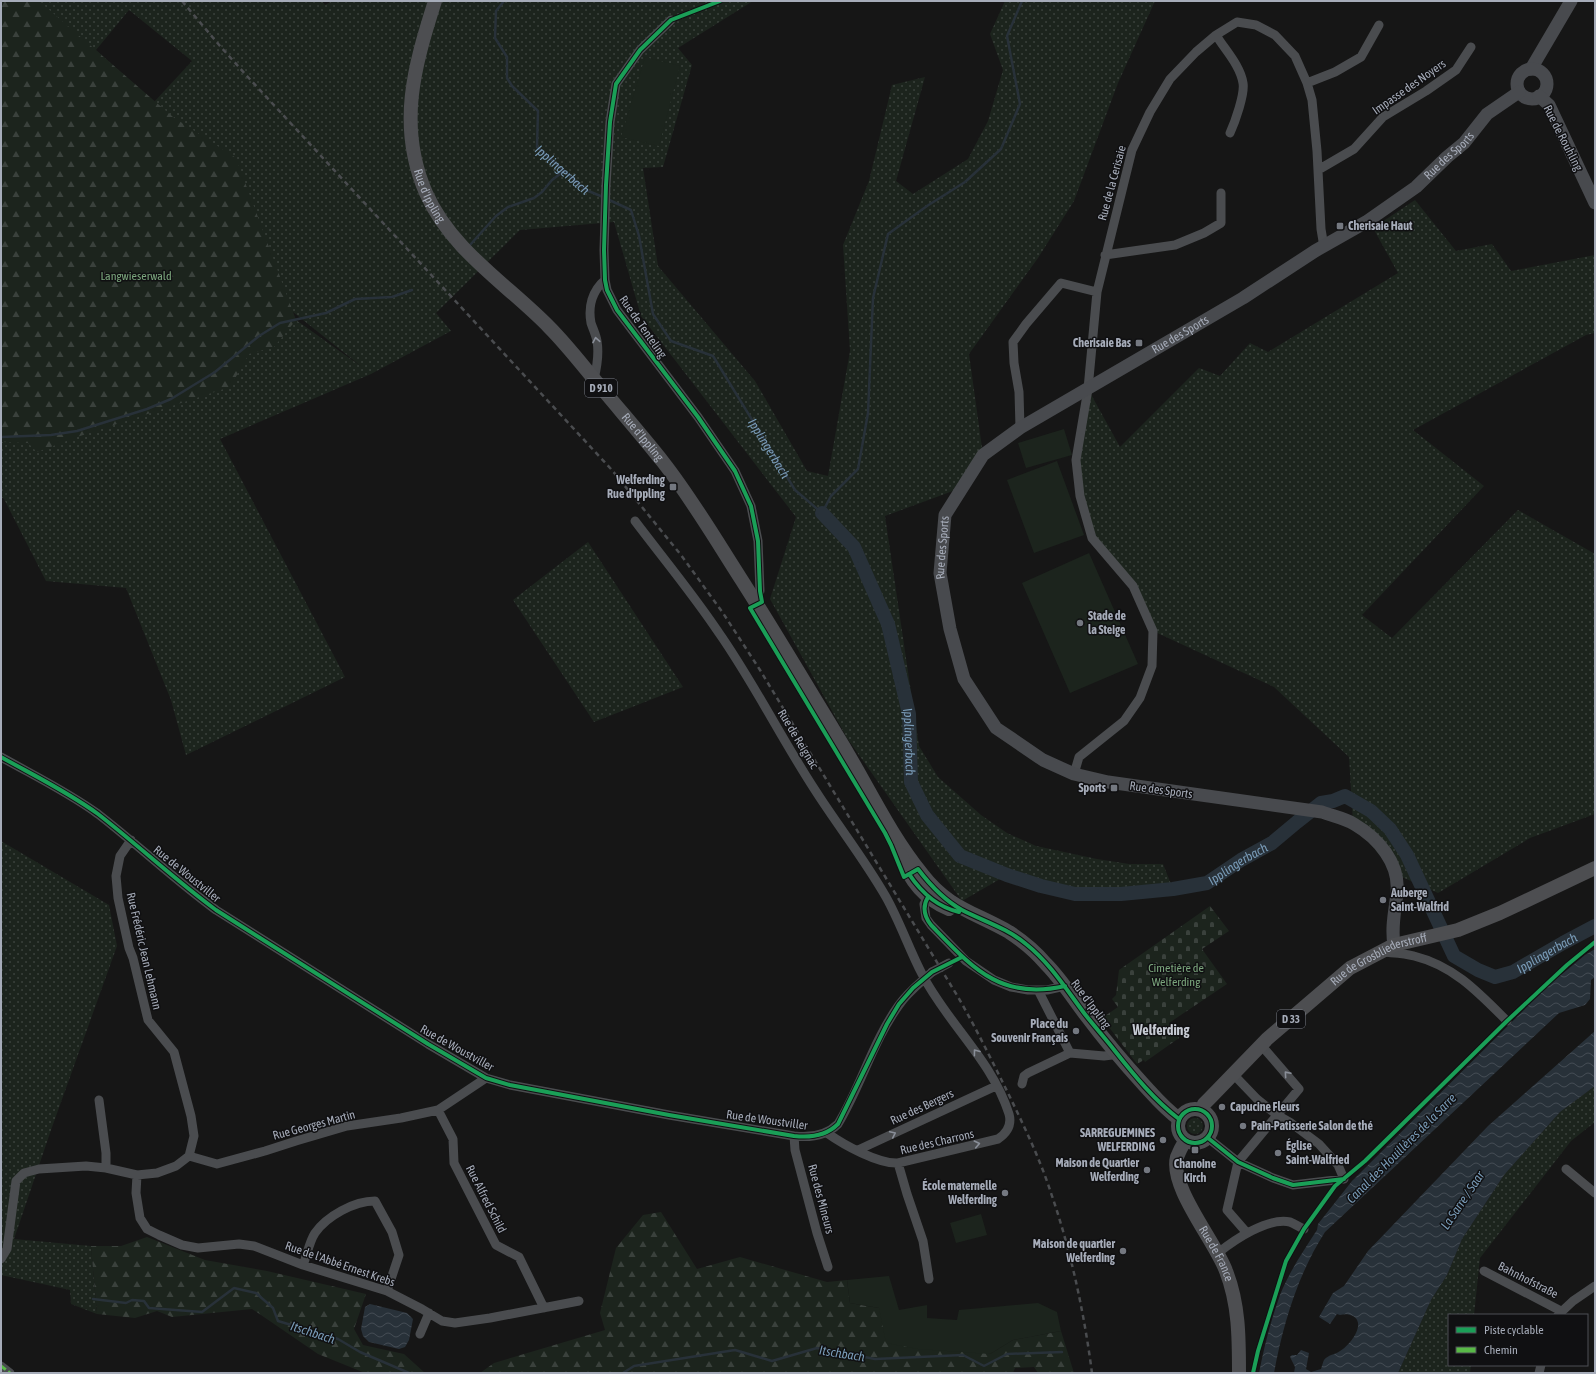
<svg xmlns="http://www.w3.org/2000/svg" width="1596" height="1374" font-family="'Asap Condensed',sans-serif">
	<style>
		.grass { fill: url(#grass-dots); fill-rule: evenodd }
		.forest { fill: url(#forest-firs) }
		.cemetery { fill: url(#cemetery-stones) }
		.garden { fill: #1c241d }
		.water { fill: url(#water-waves) }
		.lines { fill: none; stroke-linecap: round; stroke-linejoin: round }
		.stream { stroke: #283139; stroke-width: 2.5 }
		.river { stroke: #283139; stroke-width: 14 }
		.street { stroke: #4a4c4f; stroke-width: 9 }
		.secondary { stroke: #484a4e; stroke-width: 13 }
		.primary { stroke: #4d4e51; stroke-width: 14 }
		.rail { stroke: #4a4c4f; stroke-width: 2.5; stroke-dasharray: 5 4; stroke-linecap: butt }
		.street-bridge { stroke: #4a4c4f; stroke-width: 9 }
		.quiet { stroke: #58b947; stroke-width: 3; stroke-dasharray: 6 3; stroke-linecap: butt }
		.cycleway-casing { stroke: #101012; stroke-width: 6 }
		.cycleway { stroke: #1a9f57; stroke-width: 4 }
		.oneway { stroke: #8a8f99 }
		.poi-dot { fill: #747880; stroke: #101012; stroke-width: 1.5 }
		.labels { text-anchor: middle; stroke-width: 3; stroke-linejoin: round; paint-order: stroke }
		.shield { fill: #101012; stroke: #797d87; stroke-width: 1 }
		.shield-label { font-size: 11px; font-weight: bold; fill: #a6acb9 }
		.street-label { font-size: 12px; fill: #a6acb9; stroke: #101012 }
		.poi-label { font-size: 12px; font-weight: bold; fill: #a6acb9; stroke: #101012; text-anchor: end }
		.park-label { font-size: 12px; fill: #7ba67d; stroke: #101012 }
		.water-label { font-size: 13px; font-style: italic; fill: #799bb7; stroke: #101012 }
		.quarter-label { font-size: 14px; font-weight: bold; fill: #c7cbd4; stroke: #101012 }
	</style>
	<defs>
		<pattern id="grass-dots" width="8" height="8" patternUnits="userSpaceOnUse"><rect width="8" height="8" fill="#1c241d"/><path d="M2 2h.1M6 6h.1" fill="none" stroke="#3a413c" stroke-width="1.8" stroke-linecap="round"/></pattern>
		<pattern id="forest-firs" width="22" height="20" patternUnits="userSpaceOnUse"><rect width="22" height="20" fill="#1c241d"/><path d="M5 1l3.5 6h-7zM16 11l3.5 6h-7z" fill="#3a413c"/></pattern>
		<pattern id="cemetery-stones" width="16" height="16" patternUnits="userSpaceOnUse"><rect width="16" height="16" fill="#1c241d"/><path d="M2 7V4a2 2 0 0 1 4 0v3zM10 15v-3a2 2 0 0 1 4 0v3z" fill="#3a413c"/></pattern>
		<pattern id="water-waves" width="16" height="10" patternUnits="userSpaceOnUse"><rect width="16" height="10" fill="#283139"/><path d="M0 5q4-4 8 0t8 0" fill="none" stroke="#444c54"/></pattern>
	</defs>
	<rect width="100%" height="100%" fill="#161616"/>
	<!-- grass -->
	<path class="grass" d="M1,1H322L325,5L332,1H753L678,48L692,65L663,167L643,168L658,266L755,381L807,471L828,476L850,351L843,245L869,181L892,85L925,77L896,181L913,194L968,159L988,121L1003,70L990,34L1005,1H1155L1118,83L1074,201L1038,258L969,354L983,455L961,488L885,516L919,746L938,777L981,815L1007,833L1036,846L1097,859L1129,864H1163L1173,889L1121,894H1075L1041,886L1007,875L962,901L847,738L770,599L796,517L641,316L614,222L520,230L436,313L451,331L371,374L220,439L345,677L186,755L171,700L126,588L46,581L4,499L1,497ZM129,10L192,61L154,102L96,50ZM292,312H293L362,367L296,320Z
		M1415,200L1456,251L1492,244L1511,271L1595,255V333L1586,335L1413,430L1484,486L1362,615L1392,638L1518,510L1595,554V814L1530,838L1438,893L1395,874L1353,823L1349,757L1274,687L1153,631L1133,586L1092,538L1076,460L1088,389L1120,447L1199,368L1220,376L1250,343L1268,352L1398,273L1373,228Z
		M588,542L683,687L594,722L513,600Z
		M1,841L109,905L117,946L51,1130L14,1239L91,1246L97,1314L71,1304L70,1290L1,1275Z
		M1595,1086V1122L1571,1141L1480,1258L1474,1315H1449V1365H1471L1470,1373H1398L1431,1300L1447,1275L1462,1239L1504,1175L1560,1112Z
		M1187 1126a8 8 0 1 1 16 0a8 8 0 1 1-16 0Z"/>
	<!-- forest -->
	<path class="forest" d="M1,1H39L173,117L236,158L296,320L274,347L249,354L230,387L80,436L37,452L28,443L1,442Z
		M661,1212L697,1269L740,1257L827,1282L847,1280L850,1303L879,1308L990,1354L1013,1340L1061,1331L1074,1373H1038L1034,1367L1015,1368L1013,1373H480L494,1363L605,1330L600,1313L616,1248L643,1215Z
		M147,1237L205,1260L267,1271L366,1294L354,1329L363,1345L404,1354L425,1373H428H365L318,1354L252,1309L172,1317L157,1311L135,1318L97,1314L91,1246H121Z"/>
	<!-- cemetery -->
	<path class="cemetery" d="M1210,906L1229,931L1202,949L1227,984L1169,1023L1179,1038L1145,1062L1144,1060L1137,1064L1102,1018L1118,1007L1112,999L1116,995L1119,970Z"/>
	<!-- garden -->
	<path class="garden" d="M645,57L680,66L659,146L621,137Z
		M1064,429L1072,455L1026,468L1018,443Z
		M1057,461L1084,535L1034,553L1007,480Z
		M1089,553L1138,664L1070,693L1022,583Z
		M981,1214L987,1235L956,1243L950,1223Z
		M889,1276L899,1310L927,1305V1318L957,1320L959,1310L1038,1303L1057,1312L1061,1331L1013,1340L990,1354L918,1349L886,1343L879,1308L850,1303L847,1280Z"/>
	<!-- water -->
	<path class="water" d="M1595,949V977L1591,980L1590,999L1585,1005L1559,1013L1325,1232C1298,1274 1283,1324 1274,1373H1259C1264,1347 1271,1320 1280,1295C1289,1272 1304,1250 1317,1230L1318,1224L1352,1181L1550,984L1585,955Z
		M1595,1031V1086L1560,1112L1504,1175L1462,1239L1447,1275L1431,1300L1398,1373H1294L1295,1367L1290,1357L1292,1355H1297L1301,1350L1309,1353L1306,1369L1311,1372L1321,1369C1322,1366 1323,1362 1324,1360C1329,1354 1335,1355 1340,1351C1349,1346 1367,1324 1353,1316C1348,1314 1345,1314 1340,1315L1337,1314L1330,1324L1319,1317L1333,1293L1344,1286L1368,1251L1488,1126Z
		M370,1304L407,1313L413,1319L409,1340L405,1347L399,1349L369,1342L363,1336L361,1329L365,1307Z"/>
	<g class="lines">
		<!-- stream -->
		<g class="stream">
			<path id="s1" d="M504,1L496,11L495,38L507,57V78L512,86L538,111L537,147L586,190L603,197"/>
			<path id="s2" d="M607,199L631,210L639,236L653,314L671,341L713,356L795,490L822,513L831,496L858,469L868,413L873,298L888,234L927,206L965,182L1001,149L1020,104L1007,36L1022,1"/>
			<path d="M470,245L496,216L508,207L534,198L542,192L552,180L564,171"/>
			<path d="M1,437L51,435L77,431L147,409L171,399L215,372L259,336L280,323L326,313L355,299L392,297L412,290"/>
			<path d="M93,1299L126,1303L132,1300L144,1301L149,1308L202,1312L234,1288L256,1293L273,1308L278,1321L338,1339L360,1352L409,1373"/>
			<path d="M623,1373L634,1366L735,1350L772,1361L817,1348L875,1359L963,1355L984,1366L1007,1354L1062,1352"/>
		</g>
		<!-- river -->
		<path class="river" id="s3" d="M822,513L854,547L888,624L909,714L911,782L927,815L960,856L1007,875L1041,886L1075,894H1121L1173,889L1207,883L1241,860L1272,843L1297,822L1321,803L1333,801L1345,796L1371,811L1390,829L1407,855L1454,956L1478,970L1495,977L1513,972L1563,943L1595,926"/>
		<!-- street -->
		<path class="street" d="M671,20L640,50L616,84L610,122L606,185L604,250L605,280L607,290L617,310L698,417L735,471L751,506L758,541L760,591L753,598
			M1216,35C1225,50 1240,65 1243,83C1245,94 1235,122 1230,133
			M1307,83L1335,72L1361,57L1379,25
			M1318,170L1354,149L1383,117L1426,91L1456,70L1471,47
			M1105,255L1175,245L1204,233L1221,223V193
			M594,379C597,367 599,353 597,341C596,335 593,329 591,323C588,307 592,291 605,280
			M1020,428L1019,392L1014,363L1013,342L1026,324L1061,283L1097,292
			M635,521C663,558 693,594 719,633C754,683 781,738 815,790C838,826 865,860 886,897C900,922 909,949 922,974C947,1023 992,1060 1009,1114C1012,1125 1007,1133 998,1139L898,1163C878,1164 844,1145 827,1133
			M1,757C33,775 68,792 98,814C138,845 175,880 216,910L428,1044L486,1078L510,1085L669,1115L794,1136C811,1138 826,1136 838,1124C861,1086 873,1041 899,1005C908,992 920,983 932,972
			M1074,774L1079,757L1124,721L1140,698L1152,666L1153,631L1133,586L1092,538L1080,496L1076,460L1088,389L1097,292L1132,150L1150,112L1170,79L1196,52L1216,35L1237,22L1256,25L1275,35L1295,56L1307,83L1312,100L1317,151L1321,229L1324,247
			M931,892L924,904L926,918L931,925L966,961L994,980L1011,987L1028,990H1047L1065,986
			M1383,952C1393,953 1404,953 1414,956C1454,966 1478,992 1507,1021
			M1038,990L1070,1053
			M1022,1084L1024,1076L1028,1073L1070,1053L1104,1056L1112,1055L1116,1053
			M99,1100L106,1153V1168
			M438,1110L453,1139L454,1163L496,1245L519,1257L544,1308
			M794,1136L795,1150L817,1233L828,1267
			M1208,1138L1238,1162L1273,1178L1293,1185L1344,1179L1338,1165L1319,1144L1291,1123L1277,1115L1257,1099L1233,1074
			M858,1150L996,1086
			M189,1156L217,1164L265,1151L296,1141L347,1126L401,1118L438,1110L486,1078
			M898,1163L907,1194L923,1241L929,1279
			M1566,1169L1595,1193
			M137,1175L136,1193L140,1218L147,1229L159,1235L182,1245L198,1248L239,1244L254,1246L303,1265L387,1291L422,1309L442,1321L455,1323L490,1318L579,1301
			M1247,1233L1227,1210L1238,1162L1299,1089L1261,1045
			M1218,1253C1234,1240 1268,1217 1290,1222C1295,1224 1299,1227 1304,1229
			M1,1259L7,1249L16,1181L24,1173L39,1169L86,1166L106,1168L137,1175L157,1173L176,1166L189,1156L194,1136L191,1116L174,1052L148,1020L133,958L129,948L118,898L116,876L120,856L131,840
			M303,1265C307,1256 309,1242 315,1233C327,1216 354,1201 375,1201L392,1232L399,1255L387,1291
			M1484,1271L1561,1311
			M1558,1315L1573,1301L1595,1286
			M420,1334L429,1313
			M1,1366L10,1373
			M1539,1373L1541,1365"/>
		<!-- secondary -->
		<g class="secondary">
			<path d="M1531,69L1571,1"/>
			<circle cx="1532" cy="84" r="15"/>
			<path d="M1539,96L1549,105L1595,203"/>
			<path id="s4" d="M1394,945C1391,927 1395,911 1397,893C1400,863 1378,838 1354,824C1344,818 1332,816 1322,812L1108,782L1074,774L1043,760L996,728L964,679L950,629L940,573L945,515L983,455L1020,428L1243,298L1315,251L1366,222L1416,187L1447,157L1464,143L1487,114L1519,92"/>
		</g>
		<!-- primary -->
		<g class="primary">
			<path id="s5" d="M435,1C414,67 397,126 426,193C451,250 507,284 549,327C569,347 586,370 604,391C624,415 644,438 663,462C692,499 716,540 741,579C778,637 813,696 848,754C872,795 892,837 922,874C948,908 974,912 1009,932C1023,941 1035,951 1046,964C1061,979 1072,997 1085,1014C1103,1038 1123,1062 1144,1085C1155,1097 1165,1109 1179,1119"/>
			<path d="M901,855C909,880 925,899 949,909"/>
			<circle cx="1195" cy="1126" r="17"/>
			<path id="s6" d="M1202,1110L1204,1104L1210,1098L1267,1039L1350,968L1394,945L1458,930L1500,913L1595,868"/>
			<path id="s7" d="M1185,1141C1182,1146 1179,1152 1177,1157C1169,1187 1215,1241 1226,1271C1239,1304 1239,1338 1239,1373"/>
		</g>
		<!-- rail -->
		<path class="rail" d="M182,1L220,46L246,75L611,469L681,555L723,613L760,670L958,997C976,1028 992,1061 1008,1093C1024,1126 1040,1159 1051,1193C1071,1251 1084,1312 1092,1373"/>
		<!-- street-bridge -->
		<path class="street-bridge" d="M932,972L949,963"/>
		<!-- quiet -->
		<path class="quiet" d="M1,1366L10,1373"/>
		<defs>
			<path id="cycleway" d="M720,1L671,20L640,50L616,84L610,122L606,185L604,250L605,280L607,290L617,310L698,417L735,471L751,506L758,541L760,591L762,602L750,608L885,833L891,845L904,877L918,869C930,885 944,900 962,910C983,921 1007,928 1026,944C1050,963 1066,989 1084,1013C1094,1026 1105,1038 1115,1051C1134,1075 1154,1100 1179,1119
				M1,757C33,775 68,792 98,814C138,845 175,880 216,910L428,1044L486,1078L510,1085L669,1115L794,1136C811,1138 826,1136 838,1124L887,1024L899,1004L913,988L932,972L962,957
				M909,874C921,892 937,907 959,912
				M928,897C922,907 924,916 931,925C972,967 1000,1001 1065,986
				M1178 1126a17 17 0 1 1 34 0a17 17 0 1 1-34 0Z
				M1208,1138L1238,1162L1273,1178L1293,1185L1344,1179
				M1253,1373L1258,1351L1286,1261L1304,1229L1335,1186L1365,1161L1507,1021L1567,965L1595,942"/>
		</defs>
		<!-- cycleway casing -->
		<use href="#cycleway" class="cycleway-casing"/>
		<!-- cycleway -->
		<use href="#cycleway" class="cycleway"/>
	</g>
	<!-- one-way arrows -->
	<defs><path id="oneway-chevron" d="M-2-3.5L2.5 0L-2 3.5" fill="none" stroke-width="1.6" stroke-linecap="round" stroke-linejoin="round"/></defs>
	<g class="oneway">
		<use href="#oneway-chevron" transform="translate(596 340) rotate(-100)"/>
		<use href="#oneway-chevron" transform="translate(976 1052) rotate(-127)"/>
		<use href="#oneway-chevron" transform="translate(1287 1074) rotate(-131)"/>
		<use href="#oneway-chevron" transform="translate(893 1134) rotate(-25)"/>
		<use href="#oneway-chevron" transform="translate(977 1144) rotate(-12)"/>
	</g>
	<!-- markers -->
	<g class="poi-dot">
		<rect x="1336" y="222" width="8" height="8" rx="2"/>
		<rect x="1135" y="339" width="8" height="8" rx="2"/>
		<rect x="669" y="483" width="8" height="8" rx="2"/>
		<circle cx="1080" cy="623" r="4"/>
		<rect x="1110" y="784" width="8" height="8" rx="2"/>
		<circle cx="1383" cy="900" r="4"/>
		<circle cx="1076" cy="1031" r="4"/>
		<circle cx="1222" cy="1107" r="4"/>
		<circle cx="1243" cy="1126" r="4"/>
		<circle cx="1163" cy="1140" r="4"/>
		<rect x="1191" y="1146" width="8" height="8" rx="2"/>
		<circle cx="1278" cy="1153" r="4"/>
		<circle cx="1147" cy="1170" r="4"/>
		<circle cx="1005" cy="1193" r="4"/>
		<circle cx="1123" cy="1251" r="4"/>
	</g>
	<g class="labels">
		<!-- shield labels -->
		<g class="shield">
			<rect x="585" y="379" width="32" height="18" rx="3"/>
			<rect x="1277" y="1010" width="28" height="18" rx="3"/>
		</g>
		<g class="shield-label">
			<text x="601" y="392">D 910</text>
			<text x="1291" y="1023">D 33</text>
		</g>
		<!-- street labels -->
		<g class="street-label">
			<text transform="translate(1409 87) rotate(-35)" y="4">Impasse des Noyers</text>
			<text transform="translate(1563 138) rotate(63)" y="4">Rue de Rouhling</text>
			<text dy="4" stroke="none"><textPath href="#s4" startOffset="1366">Rue des Sports</textPath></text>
			<text transform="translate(1112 183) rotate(-75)" y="4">Rue de la Cerisaie</text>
			<text dy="4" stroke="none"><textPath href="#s5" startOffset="201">Rue d'Ippling</textPath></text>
			<text transform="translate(643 327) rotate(55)" y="4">Rue de Tenteling</text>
			<text dy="4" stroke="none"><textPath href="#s4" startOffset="1042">Rue des Sports</textPath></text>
			<text dy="4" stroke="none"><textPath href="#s5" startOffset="525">Rue d'Ippling</textPath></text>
			<text dy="4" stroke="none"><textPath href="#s4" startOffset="707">Rue des Sports</textPath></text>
			<text transform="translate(798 739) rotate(59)" y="4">Rue de Reignac</text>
			<text transform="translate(1161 790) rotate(8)" y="4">Rue des Sports</text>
			<text transform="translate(187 874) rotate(39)" y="4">Rue de Woustviller</text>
			<text transform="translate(144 951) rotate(77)" y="4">Rue Frédéric Jean Lehmann</text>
			<text dy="4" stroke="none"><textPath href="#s6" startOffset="236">Rue de Grosbliederstroff</textPath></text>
			<text transform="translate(1091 1004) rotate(53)" y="4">Rue d'Ippling</text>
			<text transform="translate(457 1048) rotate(29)" y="4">Rue de Woustviller</text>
			<text transform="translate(922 1107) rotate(-25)" y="4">Rue des Bergers</text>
			<text transform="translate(767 1120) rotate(8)" y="4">Rue de Woustviller</text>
			<text transform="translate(314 1125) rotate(-15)" y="4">Rue Georges Martin</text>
			<text transform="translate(937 1142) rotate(-13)" y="4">Rue des Charrons</text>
			<text transform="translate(486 1199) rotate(63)" y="4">Rue Alfred Schild</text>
			<text transform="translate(821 1199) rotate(75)" y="4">Rue des Mineurs</text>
			<text dy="4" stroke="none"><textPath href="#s7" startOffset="124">Rue de France</textPath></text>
			<text transform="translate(340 1264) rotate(19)" y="4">Rue de l'Abbé Ernest Krebs</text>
			<text transform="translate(1528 1280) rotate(27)" y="4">Bahnhofstraße</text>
		</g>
		<!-- poi labels -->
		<g class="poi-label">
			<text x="1348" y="230" text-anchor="start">Cherisaie Haut</text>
			<text x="1131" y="347">Cherisaie Bas</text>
			<text x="665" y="484">Welferding<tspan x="665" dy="14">Rue d'Ippling</tspan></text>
			<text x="1088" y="620" text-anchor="start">Stade de<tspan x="1088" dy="14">la Steige</tspan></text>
			<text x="1106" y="792">Sports</text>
			<text x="1391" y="897" text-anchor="start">Auberge<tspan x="1391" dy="14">Saint-Walfrid</tspan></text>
			<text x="1068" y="1028">Place du<tspan x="1068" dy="14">Souvenir Français</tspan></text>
			<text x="1230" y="1111" text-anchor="start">Capucine Fleurs</text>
			<text x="1251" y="1130" text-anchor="start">Pain-Patisserie Salon de thé</text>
			<text x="1155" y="1137">SARREGUEMINES<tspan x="1155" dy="14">WELFERDING</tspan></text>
			<text x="1286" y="1150" text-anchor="start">Église<tspan x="1286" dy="14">Saint-Walfried</tspan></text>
			<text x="1139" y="1167">Maison de Quartier<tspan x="1139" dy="14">Welferding</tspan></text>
			<text x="1195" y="1168" text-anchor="middle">Chanoine<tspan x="1195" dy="14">Kirch</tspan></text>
			<text x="997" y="1190">École maternelle<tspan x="997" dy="14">Welferding</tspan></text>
			<text x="1115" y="1248">Maison de quartier<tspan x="1115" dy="14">Welferding</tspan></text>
		</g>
		<!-- park labels -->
		<g class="park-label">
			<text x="136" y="280">Langwieserwald</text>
			<text x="1176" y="972">Cimetière de<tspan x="1176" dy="14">Welferding</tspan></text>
		</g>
		<!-- water labels -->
		<g class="water-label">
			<text dy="5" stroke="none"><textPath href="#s1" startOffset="199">Ipplingerbach</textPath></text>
			<text dy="5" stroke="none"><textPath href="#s2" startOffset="318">Ipplingerbach</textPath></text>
			<text dy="5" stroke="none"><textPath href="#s3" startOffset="251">Ipplingerbach</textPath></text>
			<text dy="5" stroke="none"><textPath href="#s3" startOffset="671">Ipplingerbach</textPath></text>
			<text dy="5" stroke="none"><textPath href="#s3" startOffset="1102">Ipplingerbach</textPath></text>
			<text transform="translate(1401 1148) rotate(-45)" y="5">Canal des Houillères de la Sarre</text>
			<text transform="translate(1462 1200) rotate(-56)" y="5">La Sarre / Saar</text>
			<text transform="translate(313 1332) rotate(18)" y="5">Itschbach</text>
			<text transform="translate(842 1353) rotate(9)" y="5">Itschbach</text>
		</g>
		<!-- quarter labels -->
		<g class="quarter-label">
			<text x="1161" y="1035">Welferding</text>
		</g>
	</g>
	<!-- border -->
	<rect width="1596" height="1374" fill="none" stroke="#a6acb9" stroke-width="4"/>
	<!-- legend -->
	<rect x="1448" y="1314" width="140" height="52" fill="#101012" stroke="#4c4e55"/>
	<rect x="1456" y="1327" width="20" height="6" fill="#1a9f57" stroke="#4c4e55"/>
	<text x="1484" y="1334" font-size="12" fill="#a6acb9">Piste cyclable</text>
	<rect x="1456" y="1347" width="20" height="6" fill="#58b947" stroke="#4c4e55"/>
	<text x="1484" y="1354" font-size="12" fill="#a6acb9">Chemin</text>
</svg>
